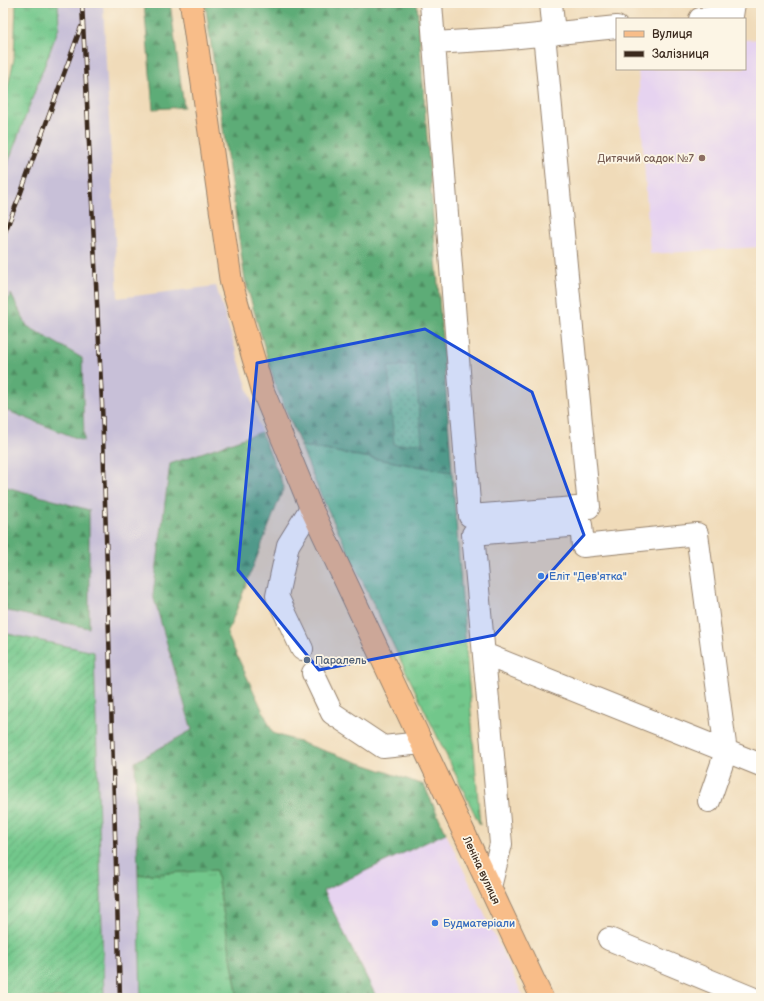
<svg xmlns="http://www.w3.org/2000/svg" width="764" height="1001" font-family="'Balsamiq Sans',sans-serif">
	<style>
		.built { fill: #e6d3f0 }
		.industrial { fill: #c8c0d8 }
		.grass { fill: url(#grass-tufts); stroke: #567854 }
		.forest { fill: url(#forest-firs); stroke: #4c6b4a }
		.park { fill: url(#park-dots); stroke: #567854 }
		.garden { fill: url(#garden-furrows); stroke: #567854 }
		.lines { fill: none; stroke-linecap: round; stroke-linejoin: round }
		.minor-casing { stroke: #96826c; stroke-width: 24 }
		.major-casing { stroke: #96826c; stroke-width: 24 }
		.minor { stroke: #fff; stroke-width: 22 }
		.major { stroke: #f8bd89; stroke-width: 22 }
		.rail-casing { stroke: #3b2a1e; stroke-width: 4.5 }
		.rail { stroke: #fcf5e5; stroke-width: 3; stroke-dasharray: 9; stroke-linecap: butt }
		.marked { fill: #1d4ed8; fill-opacity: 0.2; stroke: #1d4ed8; stroke-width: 3; stroke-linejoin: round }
		.education-dot { fill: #8d6e63; stroke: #fcf5e5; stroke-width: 1.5 }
		.shop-dot { fill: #3f7fe0; stroke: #fcf5e5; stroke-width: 1.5 }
		.service-dot { fill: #5c6f8a; stroke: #fcf5e5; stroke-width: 1.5 }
		.labels { text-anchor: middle; stroke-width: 3.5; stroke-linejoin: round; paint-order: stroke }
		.education-label { font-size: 11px; fill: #785e54; stroke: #fcf5e5; text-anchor: end }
		.shop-label { font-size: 11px; fill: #366cbe; stroke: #fcf5e5; text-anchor: start }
		.service-label { font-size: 11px; fill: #4e5e75; stroke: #fcf5e5; text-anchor: start }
		.street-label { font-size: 11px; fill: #3b2a1e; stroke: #fcf5e5 }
	</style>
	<defs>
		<pattern id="grass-tufts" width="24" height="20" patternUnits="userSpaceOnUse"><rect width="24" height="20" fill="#72c78b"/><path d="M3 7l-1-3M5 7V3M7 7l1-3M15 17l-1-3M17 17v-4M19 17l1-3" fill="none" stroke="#5fa271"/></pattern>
		<pattern id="forest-firs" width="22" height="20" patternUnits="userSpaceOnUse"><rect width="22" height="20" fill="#5dac77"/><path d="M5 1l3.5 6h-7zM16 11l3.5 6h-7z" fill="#4e8c61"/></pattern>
		<pattern id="park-dots" width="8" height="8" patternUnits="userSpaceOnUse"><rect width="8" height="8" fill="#72c78b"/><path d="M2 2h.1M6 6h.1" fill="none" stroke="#5fa271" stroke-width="1.8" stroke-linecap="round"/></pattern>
		<pattern id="garden-furrows" width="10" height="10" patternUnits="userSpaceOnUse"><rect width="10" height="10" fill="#72c78b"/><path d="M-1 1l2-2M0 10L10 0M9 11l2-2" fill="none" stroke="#5fa271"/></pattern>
	</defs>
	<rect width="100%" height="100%" fill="#fcf5e5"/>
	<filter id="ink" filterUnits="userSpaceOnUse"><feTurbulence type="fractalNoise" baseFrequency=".025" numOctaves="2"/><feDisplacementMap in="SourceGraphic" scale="8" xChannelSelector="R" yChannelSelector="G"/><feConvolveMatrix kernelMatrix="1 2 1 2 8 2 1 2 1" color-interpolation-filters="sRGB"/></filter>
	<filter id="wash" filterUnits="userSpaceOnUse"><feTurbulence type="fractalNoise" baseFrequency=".012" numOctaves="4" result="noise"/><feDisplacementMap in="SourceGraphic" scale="16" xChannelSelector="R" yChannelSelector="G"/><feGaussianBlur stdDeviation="0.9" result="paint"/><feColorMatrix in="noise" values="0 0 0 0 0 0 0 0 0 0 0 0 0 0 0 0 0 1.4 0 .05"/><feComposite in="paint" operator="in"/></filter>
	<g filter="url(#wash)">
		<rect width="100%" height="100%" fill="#f0dbb9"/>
		<!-- built -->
		<path class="built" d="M761,39V247L650,254L638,69H745V40Z
			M446,833L524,998H377L323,891Z"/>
		<!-- industrial -->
		<path class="industrial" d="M58,3H103L118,298L216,286L261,432L170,464L153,595L192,731L135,762L141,998H103L94,652L3,633V176L59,27Z"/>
		<!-- grass -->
		<path class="grass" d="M16,3H58L59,27L3,176V109L14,59Z
			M301,446L452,472L480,825L319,491Z
			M216,870L238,998H141L138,875Z"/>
		<!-- forest -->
		<path class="forest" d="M144,3H170L184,107L153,109Z
			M205,3H417L452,472L301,446L276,387L245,280Z
			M11,294L27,326L82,358L84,441L3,409V310Z
			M261,432L284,487L227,634L273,733L424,785L446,833L323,891L377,998H238L216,870L138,875L135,762L192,730L153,595L170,464Z
			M3,486L89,510V628L3,610Z"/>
		<!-- park -->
		<path class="park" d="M415,365L422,443L394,445L388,367Z"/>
		<!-- garden -->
		<path class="garden" d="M3,633L94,652L104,998H3Z"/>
	</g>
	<g filter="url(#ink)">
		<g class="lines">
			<defs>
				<path id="minor" d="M431,3L434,43L499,39L617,27
					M551,3L554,34
					M700,19L732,16L734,3
					M434,43L470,516L589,507L544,34
					M302,649L277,596L288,545L311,508
					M484,654L761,765
					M313,673L332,713L383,747L422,743
					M490,887L501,844L473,534L581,525L583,546L697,534L726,752L709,801
					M609,939L752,998"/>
				<path id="major" d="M191,3L231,282L263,391L311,508L542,998"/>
			</defs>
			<!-- minor casing -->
			<use href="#minor" class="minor-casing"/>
			<!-- major casing -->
			<use href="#major" class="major-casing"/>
			<!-- minor -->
			<use href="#minor" class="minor"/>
			<!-- major -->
			<use href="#major" class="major"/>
			<defs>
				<path id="rail" d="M82,3L102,403L120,998
					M3,237L20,195L81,27"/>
			</defs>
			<!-- rail casing -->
			<use href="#rail" class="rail-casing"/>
			<!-- rail -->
			<use href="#rail" class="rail"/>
		</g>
	</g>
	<!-- marked area -->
	<path class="marked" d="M425,329L532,392L584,535L495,635L319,670L238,570L257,363Z"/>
	<!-- markers -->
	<circle class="education-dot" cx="702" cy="158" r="4"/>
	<g class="shop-dot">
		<circle cx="541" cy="576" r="4"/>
		<circle cx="435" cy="923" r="4"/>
	</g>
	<circle class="service-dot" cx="307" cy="660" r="4"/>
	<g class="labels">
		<!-- education labels -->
		<g class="education-label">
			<text x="694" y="162">Дитячий садок №7</text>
		</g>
		<!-- shop labels -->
		<g class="shop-label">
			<text x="549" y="580">Еліт "Дев'ятка"</text>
			<text x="443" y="927">Будматеріали</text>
		</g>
		<!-- service labels -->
		<g class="service-label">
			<text x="315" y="664">Паралель</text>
		</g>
		<!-- street labels -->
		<g class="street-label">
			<text transform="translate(482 870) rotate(65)" y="4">Леніна вулиця</text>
		</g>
	</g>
	<!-- margin -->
	<rect width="764" height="1001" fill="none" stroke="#fcf5e5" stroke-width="16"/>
	<!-- legend -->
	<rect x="616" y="18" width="130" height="52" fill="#fcf5e5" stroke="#afa495"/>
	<rect x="624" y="31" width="20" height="6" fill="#f8bd89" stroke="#afa495"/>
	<text x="652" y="38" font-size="12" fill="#3b2a1e">Вулиця</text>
	<rect x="624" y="51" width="20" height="6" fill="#3b2a1e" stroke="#afa495"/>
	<text x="652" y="58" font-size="12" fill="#3b2a1e">Залізниця</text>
</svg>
